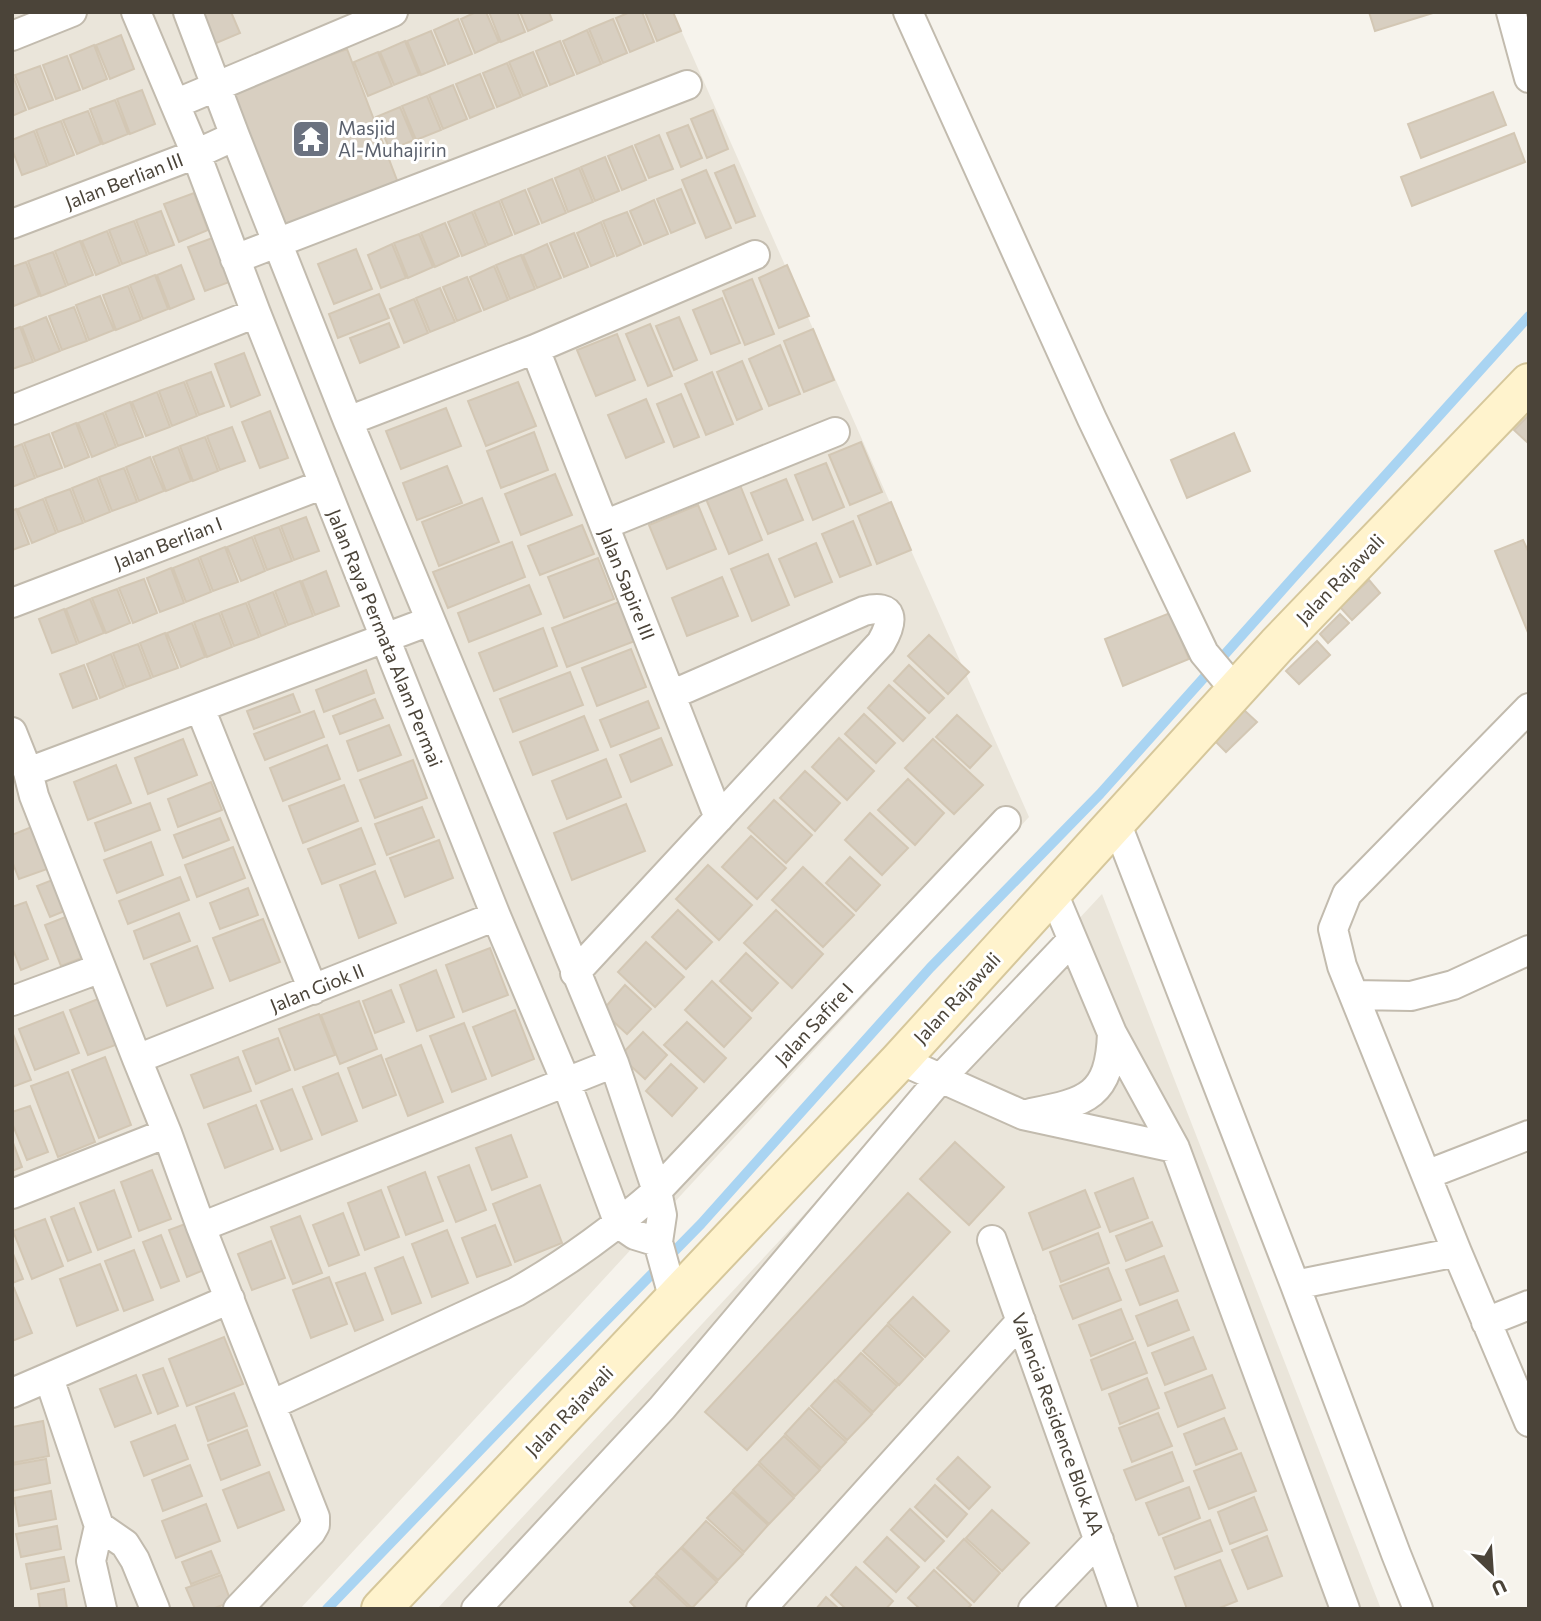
<svg xmlns="http://www.w3.org/2000/svg" width="1541" height="1621" font-family="Commissioner,sans-serif">
	<style>
		.residential { fill: #eae5da }
		.lines { fill: none; stroke-linecap: round; stroke-linejoin: round }
		.stream { stroke: #a9d4f2; stroke-width: 10 }
		.building { fill: #d8cfc1; stroke: #d3c7b4; stroke-width: 2 }
		.street-casing { stroke: #c2bbae; stroke-width: 32 }
		.secondary-casing { stroke: #d6c79b; stroke-width: 42 }
		.street { stroke: #fff; stroke-width: 28 }
		.secondary { stroke: #fff3cd; stroke-width: 38 }
		.labels { text-anchor: middle; stroke-width: 6; stroke-linejoin: round; paint-order: stroke }
		.worship-label { font-size: 19px; fill: #5b616d; stroke: #fff; text-anchor: start }
		.street-label { font-size: 19px; fill: #4b4439; stroke: #fff }
	</style>
	<rect width="100%" height="100%" fill="#f6f3ec"/>
	<!-- residential -->
	<path class="residential" d="M12,12H673L1029,817L300,1609H12Z
		M1102,894L1381,1609H437Z"/>
	<g class="lines">
		<!-- stream -->
		<path class="stream" d="M327,1609L539,1389L701,1224L930,968L1100,794L1292,579L1529,316"/>
	</g>
	<!-- building -->
	<path class="building" d="M201,12H231L240,33L214,44Z
		M476,12H486L499,42L475,53L461,19Z
		M489,12H517L525,32L501,42Z
		M520,12H549L552,20L528,31Z
		M630,12H642L654,42L630,52L616,18Z
		M645,12H673L681,31L657,41Z
		M1369,12H1436L1375,31Z
		M458,19L472,54L448,64L434,30Z
		M613,19L627,53L603,63L589,29Z
		M587,30L601,64L577,74L563,41Z
		M431,31L445,65L421,75L407,41Z
		M121,35L134,69L110,79L96,45Z
		M405,41L419,75L394,85L380,52Z
		M560,41L574,75L550,85L536,51Z
		M94,45L107,79L83,89L70,55Z
		M347,49L398,183L278,229L222,95Z
		M378,52L392,86L368,96L354,62Z
		M533,52L547,86L523,96L509,62Z
		M67,56L80,90L56,99L43,65Z
		M507,63L521,97L497,107L483,73Z
		M40,66L53,100L29,109L15,75Z
		M480,74L494,108L470,118L456,84Z
		M13,76L26,110L12,116V77Z
		M453,85L467,119L443,129L429,95Z
		M142,90L155,124L130,134L117,99Z
		M1493,92L1506,125L1421,158L1408,124Z
		M427,96L441,130L416,140L402,106Z
		M115,100L128,134L103,144L90,109Z
		M400,107L414,140L390,150L376,117Z
		M713,110L728,149L707,158L691,119Z
		M88,111L101,144L77,154L63,120Z
		M61,121L74,155L49,165L36,130Z
		M688,125L702,158L681,167L667,133Z
		M34,131L47,166L22,175L12,149V140Z
		M1514,133L1525,162L1412,206L1401,177Z
		M659,135L673,169L649,178L635,145Z
		M632,146L646,180L622,190L608,156Z
		M605,157L619,191L595,201L581,167Z
		M734,165L755,216L736,223L715,173Z
		M579,168L593,202L568,212L555,178Z
		M706,170L731,228L706,238L682,180Z
		M552,179L566,213L542,223L528,189Z
		M681,189L695,223L671,233L657,199Z
		M525,190L539,224L515,234L501,200Z
		M194,193L208,230L179,242L164,204Z
		M654,200L668,234L644,244L630,211Z
		M499,201L512,235L488,245L474,211Z
		M161,211L174,245L149,254L136,220Z
		M472,212L486,246L462,256L448,222Z
		M627,212L641,245L617,256L603,221Z
		M134,221L147,255L122,264L109,230Z
		M601,222L614,256L591,266L577,233Z
		M445,223L459,256L435,267L421,233Z
		M107,231L120,265L96,275L82,241Z
		M574,233L588,267L564,277L550,243Z
		M419,234L433,267L408,278L394,243Z
		M215,237L232,281L205,291L188,247Z
		M80,241L93,275L68,285L55,251Z
		M392,244L406,278L381,288L368,255Z
		M547,244L561,278L537,288L523,255Z
		M356,249L372,289L334,304L318,264Z
		M53,252L66,286L41,296L28,261Z
		M521,255L535,289L510,299L496,265Z
		M26,262L39,296L14,306L12,300V267Z
		M181,265L194,299L170,309L157,275Z
		M787,265L809,316L779,328L759,278Z
		M494,266L508,300L484,310L470,277Z
		M155,275L168,309L143,319L130,285Z
		M467,277L481,311L457,321L443,287Z
		M752,279L774,334L745,345L723,291Z
		M128,286L141,320L116,330L103,295Z
		M440,288L455,322L430,332L416,298Z
		M379,294L389,318L338,338L329,314Z
		M100,296L114,330L89,340L76,305Z
		M722,298L740,343L711,354L693,310Z
		M414,299L428,333L404,343L390,309Z
		M74,307L87,341L62,350L49,316Z
		M46,317L60,351L35,361L22,327Z
		M679,317L697,360L674,370L656,326Z
		M389,323L399,347L360,363L350,338Z
		M650,324L672,376L648,386L626,334Z
		M20,327L33,362L12,369V330Z
		M813,329L834,380L804,392L784,341Z
		M617,334L635,380L596,396L577,350Z
		M780,345L800,394L769,406L749,359Z
		M244,353L260,395L231,407L215,364Z
		M742,361L762,409L737,420L717,372Z
		M211,372L224,406L199,415L186,381Z
		M712,372L733,424L706,435L685,384Z
		M184,382L197,416L172,426L159,391Z
		M518,382L536,426L486,446L468,401Z
		M157,392L170,427L146,436L132,402Z
		M681,394L699,437L674,447L657,404Z
		M646,399L664,442L626,458L608,415Z
		M130,402L143,437L118,446L105,412Z
		M446,408L461,446L401,469L386,431Z
		M270,411L288,458L260,468L242,422Z
		M103,413L116,447L92,457L78,423Z
		M1529,415V441L1527,442L1514,430Z
		M76,423L89,457L65,467L52,433Z
		M232,427L245,461L220,470L207,436Z
		M534,432L548,470L501,488L487,451Z
		M1234,433L1250,471L1187,498L1171,460Z
		M49,434L62,468L37,477L24,443Z
		M205,437L218,471L193,481L180,446Z
		M861,442L882,492L850,505L829,455Z
		M22,444L35,478L12,487V448Z
		M178,447L191,481L166,491L153,457Z
		M150,457L164,491L139,501L126,467Z
		M826,463L844,507L813,520L795,475Z
		M447,466L462,503L417,520L403,483Z
		M124,468L137,502L112,511L99,477Z
		M555,474L572,515L521,535L505,494Z
		M97,478L110,512L85,522L72,488Z
		M786,479L803,520L768,534L751,493Z
		M740,485L762,540L729,554L706,499Z
		M70,489L83,523L58,532L45,498Z
		M482,498L499,542L439,566L422,522Z
		M43,499L56,533L32,543L18,509Z
		M891,502L911,550L877,564L858,516Z
		M698,505L716,549L667,569L649,525Z
		M16,509L29,544L12,550V511Z
		M306,517L319,551L294,560L281,526Z
		M853,521L871,565L840,577L822,534Z
		M582,525L594,554L540,575L528,546Z
		M279,527L292,561L267,570L254,536Z
		M252,537L265,571L241,581L227,547Z
		M1523,540L1529,553V635L1495,551Z
		M512,542L525,577L448,608L433,572Z
		M816,543L832,582L795,597L779,559Z
		M225,547L238,582L213,591L200,557Z
		M768,554L789,605L752,621L731,569Z
		M198,558L211,592L186,602L173,568Z
		M598,558L614,599L564,618L548,577Z
		M171,568L184,603L160,612L147,578Z
		M326,571L339,606L315,615L302,581Z
		M722,577L738,616L687,636L672,598Z
		M144,579L157,613L133,623L119,588Z
		M1369,580L1380,593L1352,620L1340,607Z
		M300,581L313,616L288,625L275,591Z
		M529,585L541,614L469,642L458,613Z
		M117,589L130,623L106,633L92,598Z
		M273,592L286,626L261,636L248,602Z
		M90,599L104,633L79,643L66,609Z
		M619,602L635,641L567,667L552,628Z
		M246,603L259,637L234,646L221,612Z
		M64,609L77,644L52,653L39,619Z
		M219,613L232,647L207,657L194,622Z
		M1170,613L1189,659L1123,686L1105,639Z
		M1340,614L1349,623L1328,643L1320,634Z
		M192,623L205,657L181,667L167,633Z
		M543,628L557,666L494,691L479,653Z
		M165,633L178,668L153,677L140,643Z
		M929,635L969,672L948,694L908,656Z
		M1317,641L1330,655L1299,684L1286,671Z
		M138,644L151,678L126,687L113,653Z
		M631,649L646,687L597,706L582,668Z
		M111,654L124,688L100,698L87,664Z
		M84,665L97,699L73,708L60,674Z
		M909,665L944,698L929,713L894,681Z
		M366,670L374,693L324,712L316,690Z
		M570,672L583,705L513,732L500,699Z
		M889,685L925,718L903,741L868,708Z
		M293,694L300,712L254,729L247,711Z
		M375,699L383,718L340,734L333,716Z
		M648,701L659,728L611,747L600,720Z
		M1244,710L1257,722L1226,752L1213,739Z
		M314,711L324,737L265,760L254,734Z
		M864,714L895,743L876,763L845,734Z
		M957,715L991,746L970,768L936,737Z
		M584,716L598,750L533,775L520,742Z
		M389,725L401,755L358,771L347,741Z
		M661,738L672,765L631,782L620,755Z
		M839,738L874,771L847,800L812,767Z
		M183,739L197,775L148,794L135,758Z
		M933,739L983,785L954,814L905,768Z
		M327,745L340,779L283,801L270,768Z
		M606,759L621,797L567,819L552,781Z
		M413,760L427,798L375,818L360,780Z
		M116,765L131,803L88,820L74,782Z
		M805,771L840,803L815,831L780,798Z
		M908,779L944,813L915,845L878,810Z
		M211,782L222,810L178,827L168,799Z
		M344,785L358,821L303,843L289,806Z
		M774,800L812,835L786,863L748,828Z
		M150,803L160,830L105,851L95,823Z
		M626,804L645,851L572,880L554,833Z
		M422,807L434,837L387,855L375,824Z
		M870,813L908,848L882,875L845,840Z
		M220,818L229,840L183,858L174,835Z
		M34,826L50,868L19,879L12,861V835Z
		M361,828L375,864L322,884L308,849Z
		M751,836L786,868L757,899L722,867Z
		M439,840L453,878L405,897L390,858Z
		M151,842L163,875L117,893L104,860Z
		M233,847L245,878L197,897L185,865Z
		M850,857L880,885L856,911L826,883Z
		M708,865L752,905L719,940L676,899Z
		M803,867L854,915L823,947L772,900Z
		M375,871L396,923L359,938L340,885Z
		M60,877L72,908L50,917L37,886Z
		M180,877L189,900L128,924L119,901Z
		M248,888L258,915L220,929L210,903Z
		M26,902L48,959L21,970L12,947V907Z
		M678,910L712,942L686,969L652,937Z
		M776,910L823,954L792,988L744,943Z
		M179,913L190,941L144,959L134,931Z
		M73,914L89,955L61,966L45,925Z
		M263,919L280,962L230,981L213,938Z
		M646,942L684,977L655,1007L618,972Z
		M197,946L213,988L167,1006L151,964Z
		M490,948L508,995L463,1012L446,965Z
		M746,953L778,983L752,1011L720,981Z
		M436,970L454,1017L417,1031L400,985Z
		M712,981L751,1018L724,1047L685,1010Z
		M625,985L651,1009L627,1034L602,1011Z
		M391,990L404,1022L375,1033L363,1001Z
		M103,997L121,1043L88,1055L70,1010Z
		M359,1001L377,1049L340,1064L321,1015Z
		M515,1010L534,1059L492,1076L473,1027Z
		M63,1012L79,1053L35,1070L19,1029Z
		M319,1014L335,1055L295,1070L279,1029Z
		M687,1022L726,1058L704,1082L664,1045Z
		M464,1023L486,1079L452,1092L430,1036Z
		M643,1032L667,1055L645,1079L620,1056Z
		M12,1034H13L31,1080L12,1087Z
		M278,1038L290,1070L256,1084L243,1051Z
		M421,1045L443,1102L408,1116L386,1059Z
		M381,1055L396,1095L363,1108L348,1068Z
		M105,1057L131,1125L99,1138L72,1070Z
		M238,1057L251,1091L204,1108L191,1075Z
		M671,1064L697,1088L672,1116L646,1091Z
		M68,1072L95,1142L58,1157L31,1086Z
		M338,1073L357,1121L322,1135L303,1087Z
		M292,1089L312,1139L281,1151L261,1101Z
		M256,1105L273,1149L225,1168L208,1124Z
		M30,1106L48,1152L27,1160L12,1123V1112Z
		M511,1135L527,1177L492,1190L476,1148Z
		M12,1140L22,1167L12,1171Z
		M955,1142L1004,1187L969,1225L920,1179Z
		M469,1165L486,1210L456,1222L438,1177Z
		M152,1170L171,1219L139,1231L121,1182Z
		M425,1172L443,1221L406,1235L388,1187Z
		M1133,1178L1148,1218L1110,1232L1095,1193Z
		M540,1185L562,1243L515,1262L493,1204Z
		M114,1190L131,1237L98,1250L80,1203Z
		M381,1190L399,1237L365,1250L348,1203Z
		M1085,1190L1100,1227L1043,1250L1029,1213Z
		M908,1193L950,1232L747,1450L705,1412Z
		M74,1208L91,1252L68,1261L51,1217Z
		M343,1213L359,1255L329,1266L313,1225Z
		M300,1216L322,1273L293,1284L271,1227Z
		M45,1219L63,1266L32,1279L13,1231Z
		M193,1221L211,1267L187,1277L169,1230Z
		M1152,1222L1162,1246L1126,1261L1116,1236Z
		M495,1225L511,1265L477,1277L462,1238Z
		M447,1230L468,1283L432,1297L412,1244Z
		M1098,1233L1109,1263L1061,1282L1050,1252Z
		M161,1235L179,1281L161,1288L143,1242Z
		M271,1241L285,1278L252,1290L238,1254Z
		M134,1250L153,1300L124,1311L105,1261Z
		M12,1251L23,1279L12,1283Z
		M1164,1256L1178,1291L1140,1305L1126,1270Z
		M403,1257L421,1303L392,1314L375,1268Z
		M100,1264L118,1310L77,1326L60,1279Z
		M1108,1268L1121,1300L1073,1319L1060,1286Z
		M365,1273L383,1320L355,1331L336,1283Z
		M329,1277L347,1324L311,1338L293,1290Z
		M14,1288L32,1333L12,1341V1289Z
		M913,1297L949,1331L925,1357L888,1323Z
		M1177,1300L1189,1330L1148,1346L1136,1316Z
		M1121,1309L1133,1339L1091,1356L1079,1325Z
		M887,1325L923,1359L899,1385L863,1351Z
		M224,1337L243,1384L187,1406L169,1359Z
		M1193,1337L1206,1369L1165,1385L1152,1353Z
		M1135,1342L1147,1373L1102,1390L1091,1360Z
		M861,1353L897,1386L873,1412L837,1379Z
		M163,1368L178,1406L158,1414L143,1375Z
		M136,1375L151,1413L115,1427L100,1389Z
		M1212,1375L1225,1408L1178,1427L1165,1393Z
		M1147,1378L1159,1408L1120,1424L1109,1394Z
		M835,1380L872,1414L847,1440L811,1406Z
		M234,1393L247,1426L208,1441L196,1407Z
		M809,1408L846,1442L821,1468L785,1434Z
		M1158,1413L1172,1446L1132,1462L1119,1428Z
		M1224,1418L1237,1449L1196,1465L1184,1434Z
		M43,1421L49,1456L12,1463V1427Z
		M175,1425L188,1459L144,1476L131,1442Z
		M247,1430L260,1465L221,1480L208,1445Z
		M784,1436L820,1470L795,1496L759,1462Z
		M1172,1452L1183,1481L1136,1500L1124,1470Z
		M1241,1453L1256,1491L1209,1509L1194,1471Z
		M958,1457L990,1487L969,1509L937,1479Z
		M46,1459L50,1483L12,1491V1465Z
		M758,1464L794,1498L769,1524L733,1490Z
		M190,1465L202,1496L163,1511L152,1480Z
		M269,1472L284,1510L238,1528L223,1490Z
		M935,1485L967,1514L947,1537L915,1507Z
		M1189,1487L1200,1518L1159,1535L1146,1503Z
		M51,1491L56,1519L19,1526L14,1498Z
		M732,1492L768,1525L744,1552L707,1518Z
		M1254,1497L1267,1530L1230,1544L1218,1512Z
		M206,1504L220,1541L176,1558L162,1521Z
		M910,1509L944,1541L925,1561L891,1530Z
		M992,1510L1029,1543L1002,1571L966,1538Z
		M1210,1520L1222,1551L1175,1569L1163,1538Z
		M706,1521L743,1554L718,1580L682,1547Z
		M57,1526L61,1549L21,1557L16,1534Z
		M1267,1536L1282,1576L1248,1589L1232,1550Z
		M887,1537L919,1567L896,1592L864,1562Z
		M964,1539L1000,1573L974,1602L937,1568Z
		M681,1548L717,1582L692,1608L656,1574Z
		M211,1551L220,1573L191,1584L182,1562Z
		M64,1557L69,1581L31,1589L26,1564Z
		M1220,1560L1237,1601L1217,1609H1187L1175,1577Z
		M856,1567L893,1601L886,1609H846L831,1595Z
		M934,1570L971,1605L967,1609H920L908,1598Z
		M221,1575L231,1602L212,1609H195L186,1588Z
		M655,1576L690,1609H637L630,1602Z
		M64,1589L67,1609H40L38,1594Z
		M826,1597L839,1609H816Z"/>
	<g class="lines">
		<defs>
			<path id="street" d="M136,12L196,154L256,313L385,638L496,916L566,1082L619,1224L635,1235L658,1242
				M188,12L235,136L348,421L614,1063L657,1191L662,1215L658,1242L674,1300
				M908,12L1092,419L1204,653L1235,690
				M1511,12L1529,78
				M12,36L72,12
				M175,104L393,12
				M12,224L196,154L235,136
				M235,259L687,85
				M535,349L719,818
				M12,410L256,313
				M348,421L535,349L755,255
				M604,525L835,432
				M12,603L324,484
				M200,708L313,990
				M1529,708L1347,894L1333,929L1342,966L1457,1252L1529,1422
				M12,732L28,772L34,796L137,1059L167,1133L201,1227L315,1517V1525L311,1532L238,1609
				M28,772L430,621
				M1116,822L1295,1285L1396,1554L1418,1609
				M1053,893L1112,1033L1175,1148L1345,1609
				M575,973L881,643C894,621 895,603 864,611L671,695
				M1354,995L1411,996L1453,985L1529,950
				M12,1001L101,968
				M137,1059L496,916
				M900,1060L1023,1115L1175,1148
				M1031,1113C1087,1102 1110,1096 1112,1033
				M1426,1175L1529,1135
				M12,1194L167,1133
				M201,1227L614,1063
				M992,1240L1123,1609
				M1295,1285L1457,1252
				M1486,1322L1529,1305
				M49,1378L99,1526L91,1561L102,1609
				M12,1393L230,1299
				M271,1405L516,1292C567,1263 613,1229 657,1191L1006,821
				M99,1526L125,1544L135,1560L155,1609
				M476,1609L662,1408L940,1079L1072,940
				M761,1609L1021,1321
				M1033,1609L1099,1540"/>
			<path id="secondary" d="M381,1609L900,1060L1277,645L1529,383"/>
		</defs>
		<!-- street casing -->
		<use href="#street" class="street-casing"/>
		<!-- secondary casing -->
		<use href="#secondary" class="secondary-casing"/>
		<!-- street -->
		<use href="#street" class="street"/>
		<!-- secondary -->
		<use href="#secondary" class="secondary"/>
	</g>
	<!-- icons -->
	<defs>
		<symbol id="temple-square" viewBox="-11 -11 22 22"><rect x="-9" y="-9" width="18" height="18" rx="4" fill="#6b7280" stroke="#fff"/><path d="M0-6L5-2H3V0L6.5 2.5H4V6H1.5V3h-3V6H-4V2.5H-6.5L-3 0V-2H-5Z" fill="#fff"/></symbol>
	</defs>
	<g fill-rule="evenodd">
		<use href="#temple-square" x="289" y="117" width="44" height="44"/>
	</g>
	<g class="labels">
		<!-- worship labels -->
		<g class="worship-label">
			<text x="338" y="135">Masjid<tspan x="338" dy="22">Al-Muhajirin</tspan></text>
		</g>
		<!-- street labels -->
		<g class="street-label">
			<text transform="translate(124 181) rotate(-21)" y="7">Jalan Berlian III</text>
			<text transform="translate(168 543) rotate(-21)" y="7">Jalan Berlian I</text>
			<text transform="translate(1340 579) rotate(-46)" y="7">Jalan Rajawali</text>
			<text transform="translate(627 584) rotate(68)" y="7">Jalan Sapire III</text>
			<text transform="translate(385 638) rotate(68)" y="7">Jalan Raya Permata Alam Permai</text>
			<text transform="translate(317 988) rotate(-22)" y="7">Jalan Giok II</text>
			<text transform="translate(957 998) rotate(-47)" y="7">Jalan Rajawali</text>
			<text transform="translate(814 1024) rotate(-47)" y="7">Jalan Safire I</text>
			<text transform="translate(569 1411) rotate(-46)" y="7">Jalan Rajawali</text>
			<text transform="translate(1058 1424) rotate(70)" y="7">Valencia Residence Blok AA</text>
		</g>
	</g>
	<!-- border -->
	<rect width="1541" height="1621" fill="none" stroke="#4b4439" stroke-width="28"/>
	<!-- north arrow -->
	<g transform="translate(1492 1572) rotate(155)" stroke="#ffffff" stroke-width="5" paint-order="stroke">
	<path d="M0-5L12 26L0 18L-12 26Z" fill="#4b4439"/>
	<text y="-10" font-size="19" font-weight="bold" text-anchor="middle" fill="#4b4439">U</text>
	</g>
</svg>
